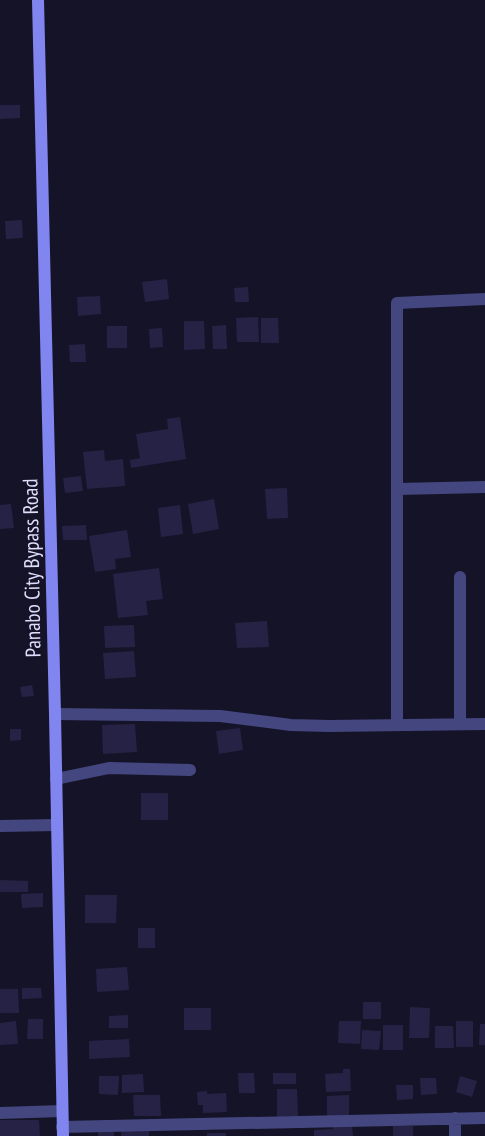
<svg xmlns="http://www.w3.org/2000/svg" width="485" height="1136" font-family="'PT Sans Narrow',sans-serif">
	<style>
		.building { fill: #262245 }
		.lines { fill: none; stroke-linecap: round; stroke-linejoin: round }
		.minor { stroke: #444680; stroke-width: 12 }
		.secondary { stroke: #8085ef; stroke-width: 12 }
		.labels { text-anchor: middle; stroke-width: 4.5; stroke-linejoin: round; paint-order: stroke }
		.street-label { font-size: 21px; fill: #deddfb; stroke: #151327 }
	</style>
	<rect width="100%" height="100%" fill="#151327"/>
	<!-- building -->
	<path class="building" d="M0,105H20V118L0,119Z
		M22,220L23,238L6,239L5,221Z
		M167,279L169,299L145,302L142,282Z
		M248,287L249,302H235L234,288Z
		M100,296L101,314L78,316L77,297Z
		M258,317L259,342H237L236,318Z
		M261,318H278L279,343H261Z
		M184,321H204L205,349L184,350Z
		M226,325L227,349H213L212,326Z
		M107,326H127V348H107Z
		M162,328L163,347L150,348L149,329Z
		M85,344L86,362H70L69,345Z
		M180,417L186,459L131,468L130,460L140,458L136,434L168,429L167,419Z
		M104,450L105,461L123,459L125,486L87,489L83,452Z
		M81,476L83,491L65,493L63,478Z
		M287,488L288,518L267,519L265,489Z
		M214,499L219,529L193,534L188,504Z
		M11,504L14,528L0,529V505Z
		M180,505L183,534L161,537L158,508Z
		M86,525L87,540H63L62,526Z
		M127,530L131,557L115,559L116,569L95,572L89,536Z
		M159,568L163,599L146,601L148,615L118,618L113,574Z
		M267,621L269,647L237,648L235,623Z
		M134,625L135,647L105,648L104,626Z
		M134,651L136,677L105,679L103,653Z
		M32,685L34,696L22,697L20,687Z
		M135,724L137,752L103,754L102,725Z
		M240,728L243,750L219,754L216,731Z
		M10,729H21V740L10,741Z
		M141,793H168V820H141Z
		M0,880L28,881V892H0Z
		M43,893V907L22,908L21,894Z
		M85,895H117L116,923H85Z
		M138,928H155V948H138Z
		M127,967L129,990L97,992L96,969Z
		M22,988H41L42,998L22,999Z
		M0,989H18L19,1013H0Z
		M363,1002H381V1019H363Z
		M410,1007L430,1008L429,1038H409Z
		M184,1008H211V1030H184Z
		M128,1015V1028H109V1016Z
		M28,1019H43V1039H27Z
		M16,1021L18,1044L0,1045V1023Z
		M339,1021H361L360,1044L338,1043Z
		M456,1021H473V1047H456Z
		M480,1024H485V1045H479Z
		M383,1025H403V1050H383Z
		M435,1026H453L454,1048H435Z
		M362,1030L381,1031L379,1050L361,1049Z
		M129,1039L130,1057L89,1059V1041Z
		M343,1069H350L351,1091L326,1092L325,1074L343,1073Z
		M238,1073H254L255,1093H239Z
		M273,1073H296V1084H273Z
		M143,1074L144,1092L122,1093V1075Z
		M99,1076H119L118,1095L99,1094Z
		M460,1076L477,1081L472,1097L456,1092Z
		M420,1078H436L437,1094L421,1095Z
		M396,1085H413V1099L397,1100Z
		M277,1089H297L298,1116L277,1117Z
		M207,1091V1094L226,1093L227,1112L203,1113V1105H198L197,1092Z
		M133,1095H160L161,1116H134Z
		M349,1095V1116L327,1117V1096Z
		M0,1120H39L40,1136H0Z
		M352,1124L353,1136H314V1130L333,1129V1125Z
		M393,1126H413V1136H393Z
		M122,1127H149V1136H121Z
		M98,1128H114V1136H98Z
		M207,1133H226V1136H207Z"/>
	<g class="lines">
		<!-- minor -->
		<path class="minor" d="M397,489L485,487
			M460,577V724
			M55,714L220,716L291,725L329,726L485,724
			M397,725V303L485,299
			M56,779L109,768L190,770
			M0,826L57,825
			M0,1113L62,1111
			M455,1118V1136
			M62,1127L485,1118"/>
		<!-- secondary -->
		<path class="secondary" d="M38,0L55,714L63,1136"/>
	</g>
	<g class="labels">
		<!-- street labels -->
		<g class="street-label">
			<text transform="translate(32 568) rotate(-91)" y="7">Panabo City Bypass Road</text>
		</g>
	</g>
</svg>
